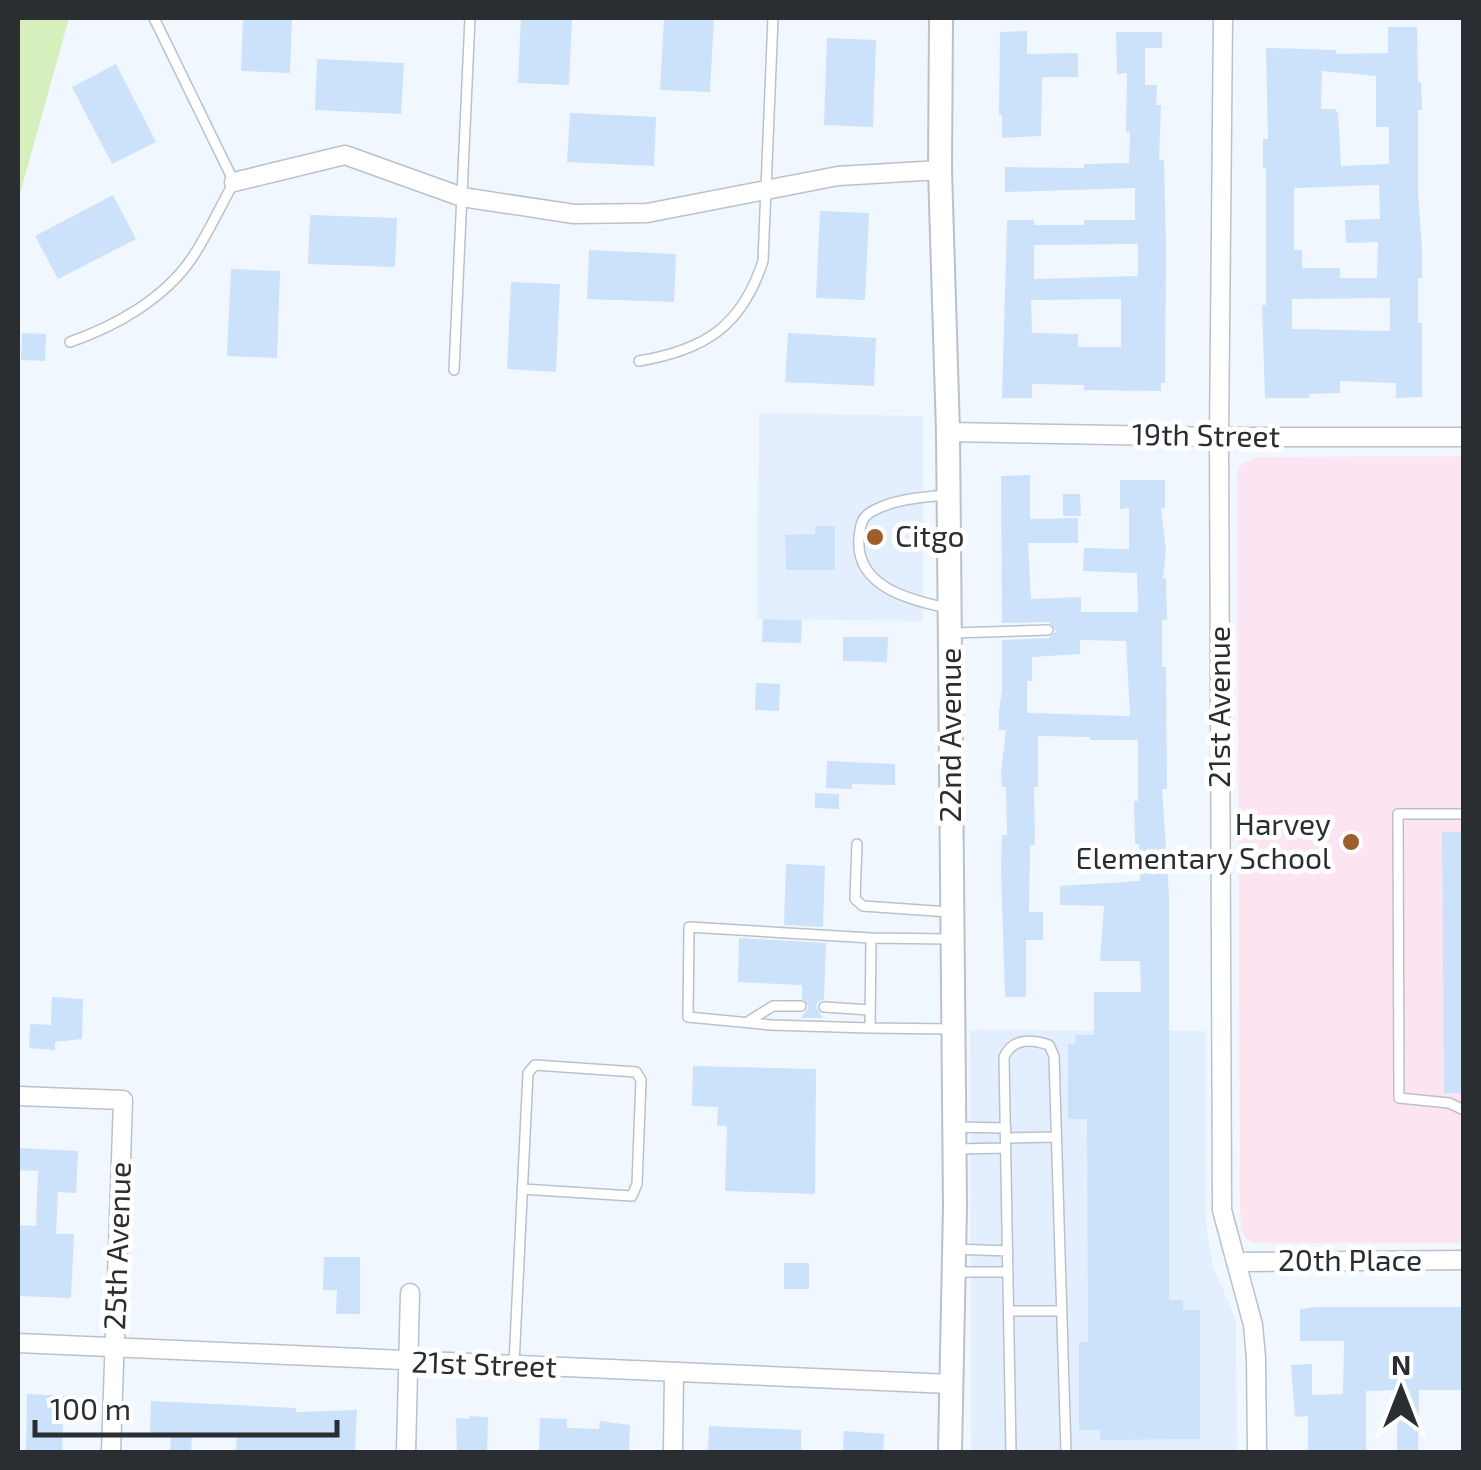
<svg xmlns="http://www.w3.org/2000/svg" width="1481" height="1470" font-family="'Exo 2',sans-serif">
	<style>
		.built { fill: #e3effe }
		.education { fill: #fce5f1 }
		.green { fill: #d6efbd }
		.building { fill: #cce1fa; fill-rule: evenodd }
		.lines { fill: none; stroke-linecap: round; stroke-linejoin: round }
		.service-casing { stroke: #bac1ca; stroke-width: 12 }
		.minor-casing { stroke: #bac1ca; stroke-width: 21 }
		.tertiary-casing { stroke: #bac1ca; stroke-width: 26 }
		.path { stroke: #9ba0a6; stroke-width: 4; stroke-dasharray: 10 5; stroke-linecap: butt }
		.service { stroke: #fff; stroke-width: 9 }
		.minor { stroke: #fff; stroke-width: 18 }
		.tertiary { stroke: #fff; stroke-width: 22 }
		.poi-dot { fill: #9f5d2b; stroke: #fff; stroke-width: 4 }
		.labels { text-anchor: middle; stroke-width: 10; stroke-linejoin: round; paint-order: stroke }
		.street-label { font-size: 30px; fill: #2a2d31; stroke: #fff }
		.poi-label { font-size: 30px; fill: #2a2d31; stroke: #fff; text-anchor: start }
	</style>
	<rect width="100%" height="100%" fill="#f1f7fe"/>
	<!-- built -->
	<path class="built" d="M759,413L923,416V621L757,619Z
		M970,1030L1206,1031V1225L1213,1266L1236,1320L1237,1452H971Z"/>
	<!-- education -->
	<path class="education" d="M1463,456V1243H1255L1246,1239L1241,1229L1240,1210L1237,473L1241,464L1258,457Z"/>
	<!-- green -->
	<path class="green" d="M18,18H69L18,201Z"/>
	<!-- building -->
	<path class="building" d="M243,18H292L290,73L241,71Z
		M521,18H572L569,85L518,83Z
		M664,18H714L710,92L660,90Z
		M1388,27H1417L1418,82H1421L1422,110H1418V192L1422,249V278H1418V323H1422V397L1396,398V383L1340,381V393L1309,394V398H1265L1262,305H1266V168H1263V139H1268L1266,48L1336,50V54L1388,53ZM1322,71L1376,76V127H1389V164L1341,166L1338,113L1335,109H1321ZM1379,185L1380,219L1345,220L1346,243L1378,242L1377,278H1340V268H1302V250H1294V188ZM1390,298V331L1292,329V299Z
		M1027,31V54L1078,53V77H1042L1041,136L1002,138V115H999L1000,32Z
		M1116,32H1162V48H1145V85H1157L1156,105H1161L1159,160H1164L1166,250L1165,383H1161V391L1084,390V385L1032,384V398H1002L1007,220H1034V225H1084V220H1135V188L1005,192V167L1084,168V164L1129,163L1130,132H1126L1127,73L1117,74ZM1138,244V276L1034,279V245ZM1121,299V347H1078V334L1032,333L1031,300Z
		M827,38L876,40L873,127L824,125Z
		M317,59L404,63L401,114L315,110Z
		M116,64L156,142L112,164L72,87Z
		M570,113L656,117L654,166L567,162Z
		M113,195L136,239L58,279L35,236Z
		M820,211L869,213L865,300L816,298Z
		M310,215L397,218L395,267L308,264Z
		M589,250L676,254L674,302L587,299Z
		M231,269L280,271L277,358L227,356Z
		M511,282L560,284L556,372L507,369Z
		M22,333L46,334L45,361L21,360Z
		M788,333L876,338L874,386L785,382Z
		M1030,475V519L1078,518V543H1028L1031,599L1081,597V612H1138L1137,573L1083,571L1084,548L1129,549V508L1120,509V480H1165V508H1161L1166,550L1163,578H1166L1167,620H1162V667H1166L1167,789H1162L1169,895V1300H1183V1310H1200V1439L1100,1440V1430H1079V1342H1088L1087,1119H1068V1044H1075V1035H1094V992H1141L1140,961H1100L1104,906L1060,905V886L1140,881L1139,844H1135L1134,801H1138V740H1090V737L1038,736V787H1034L1035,845H1030L1029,912H1043V940H1026V997H1005L1001,868L1002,835H1007L1006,787H1002L1001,773L1006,730H999V711L1002,690V640L1049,638L1056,631L1049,622L1002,623L1001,476ZM1080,640L1126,641L1130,716L1027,713V681H1032V657L1080,654Z
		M1063,494H1080L1081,516H1063Z
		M815,526H835V570H786L785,535L815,534Z
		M763,619L802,620L801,643L762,642Z
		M843,637H888L887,662L843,661Z
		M756,683L780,684L779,711L755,710Z
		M827,761L895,764V785L852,784V789L826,788Z
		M815,793L839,794V809L815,808Z
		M1442,832H1464V1093H1444Z
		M786,864L825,866L823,927L784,925Z
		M739,938L826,943L824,999L818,1002L816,1007L823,1018H801L809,1007L802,998V985L738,982Z
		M52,997L83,999L82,1039L55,1042V1050L29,1048L30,1024L51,1025Z
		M693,1066L816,1069L815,1194L725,1191L727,1126H717L718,1107L692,1106Z
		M18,1148L78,1151L76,1193L58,1192L56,1234H74L71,1298L18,1296V1225L36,1226L38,1171L18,1170Z
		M324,1257H360V1314H336L337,1290H323Z
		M784,1263H809V1289H784Z
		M1317,1307H1464V1390H1419L1418,1452H1397L1398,1390L1366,1391V1452H1308V1416L1295,1417L1291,1365L1312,1364V1395L1343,1394L1344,1341H1300V1309Z
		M27,1394L69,1396L68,1421L63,1420L62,1452H26Z
		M151,1401L296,1408V1412L357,1410L355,1452H236L237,1434L192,1433L191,1452H170L171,1434L150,1433Z
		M469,1416L488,1417L487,1452H457L456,1418L469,1419Z
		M540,1418L567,1419V1428L599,1429L600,1421L630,1425L629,1452H539Z
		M709,1426L801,1430V1452H708Z
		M844,1431L884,1434L883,1452H843Z"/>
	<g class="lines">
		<defs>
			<path id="service" d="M70,342C116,326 164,299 192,258C208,234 220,207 234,182L154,18
				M639,361C705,350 742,326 763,261L773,18
				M454,370L470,18
				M947,608C910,600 855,587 859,538C860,527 861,518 871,512C893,499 923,497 947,495
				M953,633L1048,630
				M1464,814H1398L1399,1098L1449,1103L1464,1110
				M857,844L855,899L863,906L949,912
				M950,939L871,938L870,1028L950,1029
				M824,1007L870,1010
				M749,1021L773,1006H801
				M870,1028L771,1025L688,1017L689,927L871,938
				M954,1127L1006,1128
				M1006,1138L1056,1137
				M957,1149L1006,1148
				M955,1249L1008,1251
				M956,1272H1008
				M1009,1311H1061
				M514,1364L528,1073L535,1065L636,1072L641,1080L637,1184L632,1196L522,1189
				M1011,1452L1004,1057C1012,1038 1032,1039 1049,1045L1054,1056L1066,1452"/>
			<path id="minor" d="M1223,18L1219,437L1222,1210L1253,1325L1256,1358L1257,1452
				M234,182L345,155L462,197L574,214L647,213L838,176L940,170
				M948,432L1219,437H1464
				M18,1096L123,1100L111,1452
				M1236,1262L1464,1260
				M18,1343L950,1384
				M406,1452L410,1293
				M673,1452L674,1372"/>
			<path id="tertiary" d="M941,18L940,170L948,432L955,1206L950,1452"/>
		</defs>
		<!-- service casing -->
		<use href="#service" class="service-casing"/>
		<!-- minor casing -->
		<use href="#minor" class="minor-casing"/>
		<!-- tertiary casing -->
		<use href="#tertiary" class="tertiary-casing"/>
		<!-- path -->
		<path class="path" d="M18,20V18"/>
		<!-- service -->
		<use href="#service" class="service"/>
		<!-- minor -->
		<use href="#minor" class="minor"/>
		<!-- tertiary -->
		<use href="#tertiary" class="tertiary"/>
	</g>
	<!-- markers -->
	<g class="poi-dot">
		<circle cx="875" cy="537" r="10"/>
		<circle cx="1351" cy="842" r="10"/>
	</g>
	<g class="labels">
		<!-- street labels -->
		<g class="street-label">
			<text transform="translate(1206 436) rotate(1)" y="10">19th Street</text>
			<text transform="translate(1220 707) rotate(-90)" y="10">21st Avenue</text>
			<text transform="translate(951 735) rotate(-90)" y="10">22nd Avenue</text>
			<text transform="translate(118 1246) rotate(-88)" y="10">25th Avenue</text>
			<text x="1350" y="1271">20th Place</text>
			<text transform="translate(484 1365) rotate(2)" y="10">21st Street</text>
		</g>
		<!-- poi labels -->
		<g class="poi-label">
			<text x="895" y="547">Citgo</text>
			<text x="1331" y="835" text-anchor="end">Harvey<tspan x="1331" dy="34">Elementary School</tspan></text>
		</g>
	</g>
	<!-- border -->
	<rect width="1481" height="1470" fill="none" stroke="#2a2d31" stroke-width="40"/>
	<!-- north arrow -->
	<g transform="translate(1401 1390)" stroke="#ffffff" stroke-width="8" paint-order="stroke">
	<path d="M0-8L18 38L0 25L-18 38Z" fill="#2a2d31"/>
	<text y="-15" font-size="28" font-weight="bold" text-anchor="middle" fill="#2a2d31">N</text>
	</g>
	<!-- scale -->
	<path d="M35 1420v15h302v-15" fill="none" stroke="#2a2d31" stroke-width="5"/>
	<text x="50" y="1420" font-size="30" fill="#2a2d31" stroke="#ffffff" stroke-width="8" paint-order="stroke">100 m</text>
</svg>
